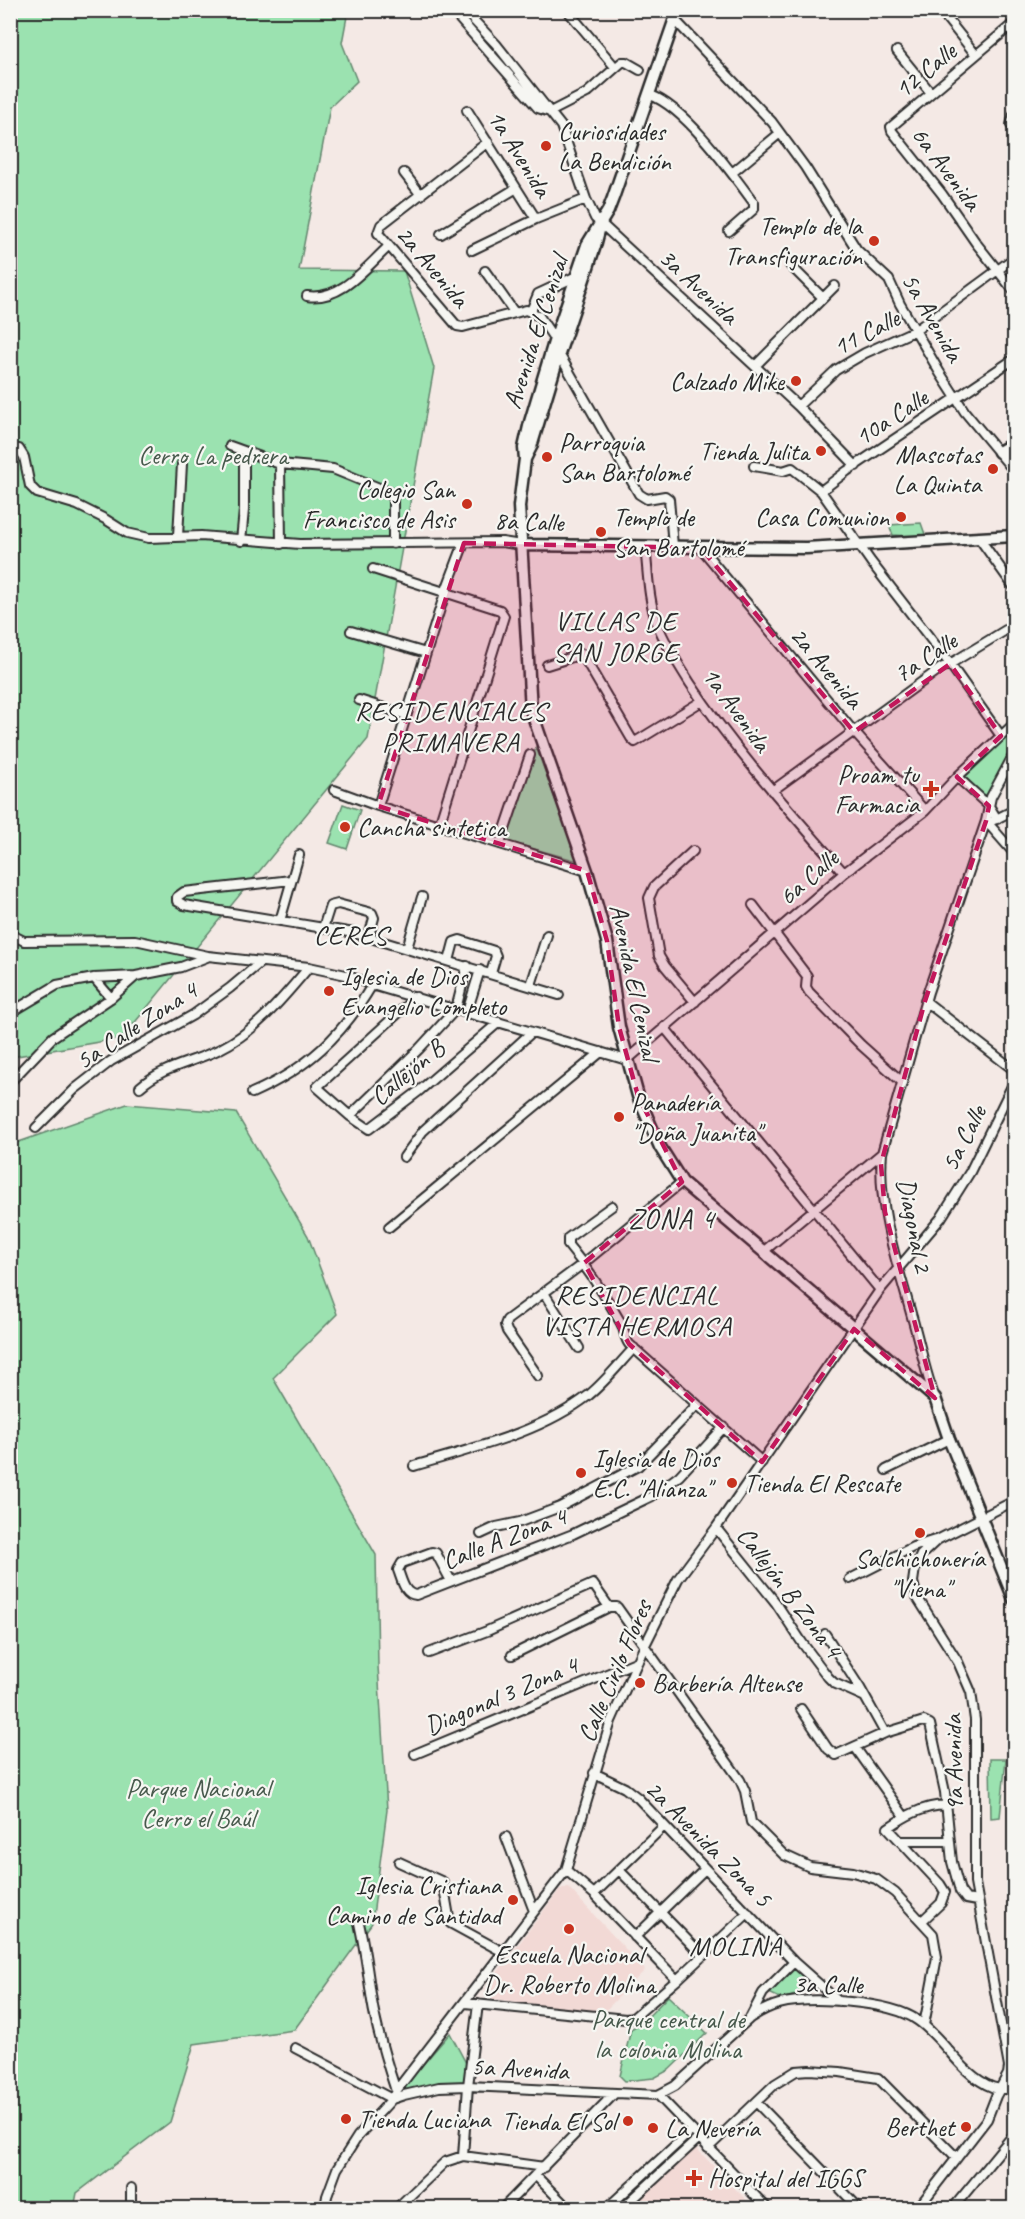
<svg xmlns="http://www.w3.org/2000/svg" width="1025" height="2219" font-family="Caveat,sans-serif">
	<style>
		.built { fill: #f2d9d5 }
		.green { fill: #9be2b0; stroke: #63866e; stroke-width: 1.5 }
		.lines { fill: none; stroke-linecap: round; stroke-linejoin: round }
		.street-casing { stroke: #2b2b2b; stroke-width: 12 }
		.secondary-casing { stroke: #2b2b2b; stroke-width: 15 }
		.street { stroke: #f6f6f2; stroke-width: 8 }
		.secondary { stroke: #f6f6f2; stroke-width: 10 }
		.marked { fill: #c2185b; fill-opacity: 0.2; stroke: #c2185b; stroke-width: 4.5; stroke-dasharray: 12 8; stroke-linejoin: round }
		.poi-dot { fill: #c8321e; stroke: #f6f6f2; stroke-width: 2 }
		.labels { text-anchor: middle; stroke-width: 4.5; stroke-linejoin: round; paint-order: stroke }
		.street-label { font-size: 26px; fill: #2b2b2b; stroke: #f6f6f2 }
		.poi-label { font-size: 26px; fill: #2b2b2b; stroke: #f6f6f2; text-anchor: start }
		.park-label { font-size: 26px; fill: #47594c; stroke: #f6f6f2 }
		.neighbourhood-label { font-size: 27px; letter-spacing: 1.5px; fill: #2b2b2b; stroke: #f6f6f2 }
		.quarter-label { font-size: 28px; letter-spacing: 1.5px; fill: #2b2b2b; stroke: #f6f6f2 }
	</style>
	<rect width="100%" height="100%" fill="#f4e9e5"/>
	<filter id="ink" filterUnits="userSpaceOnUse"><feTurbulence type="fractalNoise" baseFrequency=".0167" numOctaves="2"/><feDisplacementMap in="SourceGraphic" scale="12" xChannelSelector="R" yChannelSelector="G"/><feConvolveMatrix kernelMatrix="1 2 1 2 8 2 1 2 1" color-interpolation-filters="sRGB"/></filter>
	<g filter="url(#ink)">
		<!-- built -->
		<path class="built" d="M569,1888L645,1970L603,2013L487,1998L485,1989L560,1889Z
			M696,2148L754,2208H632Z"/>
		<!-- green -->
		<path class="green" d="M11,11H348L342,43L357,81L330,107L299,270L404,271L434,368L368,739L122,1038L11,1057Z
			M921,523L926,537L893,535L889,525Z
			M1014,730V743L986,797L965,777Z
			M536,747L578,861L506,841Z
			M343,804L360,810L347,849L329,843Z
			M127,1104L236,1113L308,1236L337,1314L273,1378L376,1555L378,1666L387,1810L372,1923L294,2030L194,2044L170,2122L77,2193L74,2208H11L10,1145Z
			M990,1759H1006L1000,1817L991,1818Z
			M1014,1958V2007L1008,1959Z
			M795,1967L805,1976L802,1993L782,1999L769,1993Z
			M668,1996L707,2033L669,2070L654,2078L625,2081L620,2076L631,2029L644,2021Z
			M450,2033L468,2067L466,2086L394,2098Z"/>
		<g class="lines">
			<defs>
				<path id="street" d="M456,10L458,17L538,108L550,112
					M464,10L496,44L561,126L586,199L595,218L798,406L856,466
					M567,10L615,67
					M940,10L976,55
					M675,20L772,122L805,167L857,250L889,280L900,304L940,373L965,412L1014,471
					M1014,23L891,127L892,131L942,194L976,243L1014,291
					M897,51L931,93
					M650,95C685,107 731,172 754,203V209L729,231
					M467,110L536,219
					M550,112L587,93L622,62H626L640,70
					M1011,125L1014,114
					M488,142L381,225L378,233L457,326L463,327L526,310L539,316L555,340
					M404,173L421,195
					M732,173L780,133
					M441,234L515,189
					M472,250L536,219L586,199
					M790,265L823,298
					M485,271L514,312
					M307,296C341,301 365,268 388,247
					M531,311L538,294L579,275
					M558,352L639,494L647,499L665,496L669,499L673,546
					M755,366L835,286
					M798,406L836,370L865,353L916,330L1014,258
					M230,446L280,464L333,469L389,492L393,499V544
					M10,448L19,449L24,457L30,486L37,493L77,505L105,519L127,533L149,538L201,536L300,544L502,542L521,545
					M280,464L281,544
					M754,466L783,471L792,468L821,491L871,562L950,664L1001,736
					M821,491L847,471L1014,359
					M178,536L182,464
					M979,538L1014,587
					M241,541L244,510V462
					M645,546C648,571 648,599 657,623C665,644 678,664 690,683C735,751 790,811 844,873
					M701,548L854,732L925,811
					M373,569L500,610L504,616L439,825
					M351,631L426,653
					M547,665L582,654L631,738L635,742L702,701
					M359,700L406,715
					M957,777L989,806L997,819
					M334,790L378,806L587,871
					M772,791L941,668L950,664L1014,625
					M378,806L445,593L464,543
					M994,820L1014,810
					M986,821L1014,853
					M500,844L530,755
					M693,851L654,887L649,898L659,956L665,966L695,1002
					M291,880L184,892L177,897V901L184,905L354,933L559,995
					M753,905L807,976L806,987L809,992L861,1045L901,1081
					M280,921L299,855
					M323,928L330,906L338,904L372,913L374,918L369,936
					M10,929L14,936L24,941L135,940L208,956L309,967L346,975L372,985L627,1060L844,873L925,811L957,777L1014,724
					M407,948L422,897
					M449,961L454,942L460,940L494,951L496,956L491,973
					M94,978L111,998
					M531,985L547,935
					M416,997L317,1087L350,1116L369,1129L419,1091L499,1022
					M925,1001L1014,1070
					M467,1012L480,970
					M10,1013L57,985L94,978L136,976
					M664,1027L880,1290
					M10,1082L53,1037L111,998L136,976L181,967L207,957
					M140,1087C164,1066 192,1063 220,1049C256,1031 283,998 309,967
					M252,1093C307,1069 342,1036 372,985
					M350,1116L419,1049L456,1009L467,966
					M36,1128L75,1089L111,1061L193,1015L230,988L261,962
					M404,1157L423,1131L532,1032
					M612,1206L568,1238V1245C588,1269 605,1295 621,1323C625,1330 624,1337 629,1344L762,1462
					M389,1227L601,1052
					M764,1251L882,1153
					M544,1293L579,1348
					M538,1376L507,1331L505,1325L507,1320L584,1263L682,1182
					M935,1398C925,1372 920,1344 912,1317C898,1265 877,1208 882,1153L928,992L986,821L991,797L1014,754
					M414,1466C473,1448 540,1433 589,1395C606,1381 619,1364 634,1348
					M886,1470L949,1439
					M716,1528L776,1603L803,1644L828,1677L834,1683L863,1696
					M481,1534L496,1527L520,1522L560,1507L638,1466L697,1405
					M850,1579L913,1547L935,1540
					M451,1581L436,1553L432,1552L402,1563L398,1570C402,1580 404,1594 416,1595L573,1534L652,1496L679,1476L724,1427
					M825,1634L860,1688L885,1733
					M429,1653L487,1631L593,1584L609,1607
					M512,1655L609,1607H617L740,1780L745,1791L751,1822L784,1855L810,1867L853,1872L876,1879L895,1893L933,1934L937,1957L924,2025
					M801,1709L828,1749L836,1755L885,1733L924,1721L930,1724L945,1792L952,1862L960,1891L966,1899L977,1901
					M855,1747L904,1816
					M415,1754L638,1661
					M594,1773L625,1788L638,1798L794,1962L838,2001
					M506,1837L534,1911
					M900,1841H949
					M399,1862L443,1882L450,1923L503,1952
					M566,1870L594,1894L677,1980
					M619,1870L703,1956
					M594,1894L664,1826
					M922,1921L941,1903L945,1892L940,1884L888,1828C905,1816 923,1806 945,1805
					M359,1923C365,1949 368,1975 372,2001C377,2032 386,2061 396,2091
					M635,1937L705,1869
					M465,2003L626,2019L633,2018L677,1980L748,1913
					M750,2018L763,1993L794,1962
					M295,2048L392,2099
					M658,2095L767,2208
					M392,2099L396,2091L566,1870L611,1721L645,1645L678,1579L716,1528L880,1290L941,1218L970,1172L1014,1082
					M757,2103L859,2208
					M708,2148L775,2084L796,2071L809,2070L840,2072L878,2078L957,2158
					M463,2156L468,2086L478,2004
					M535,2175L568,2208
					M131,2188V2208
					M325,2208L327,2196L337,2169L358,2136L392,2099L404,2095L439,2087L468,2086L658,2095L675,2086L750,2018C759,2012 768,2007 779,2004C811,1996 890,2001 917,2020C944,2038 961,2075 992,2087C999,2090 1007,2088 1014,2090
					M397,2208L445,2162L463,2156L544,2167
					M503,2208L614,2094
					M607,2208L692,2130
					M623,2208L699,2138
					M918,2208L987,2119L996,2096L1008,2074L1009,2067L975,1883V1720L971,1692L958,1662L917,1597L913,1582L915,1568L921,1555L937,1540L1014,1501
					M953,2208L1014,2134"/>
				<path id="secondary" d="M601,223L595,246L559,354L531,447L525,459L519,506L531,710L587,871L607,941L619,1027L638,1096L660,1147L682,1182L935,1398L949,1439L1014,1599
					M999,452L1014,443
					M525,459L524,448L530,422L555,339L587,245L608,211L613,198L678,10
					M521,545L806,548L1014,536"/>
			</defs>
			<!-- street casing -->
			<use href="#street" class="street-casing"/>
			<!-- secondary casing -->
			<use href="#secondary" class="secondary-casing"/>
			<!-- street -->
			<use href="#street" class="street"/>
			<!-- secondary -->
			<use href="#secondary" class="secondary"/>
		</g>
	</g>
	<!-- marked area -->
	<path class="marked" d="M464,543L701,548L854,732L950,664L1001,736L957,777L989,806L986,821L925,1001L881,1164L885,1212L935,1398L854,1329L762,1462L629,1344L584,1263L682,1182L638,1096L619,1027L607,941L587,871L378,806Z"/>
	<!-- markers -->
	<g class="poi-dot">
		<circle cx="546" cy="146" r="6"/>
		<circle cx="874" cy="241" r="6"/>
		<circle cx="796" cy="381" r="6"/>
		<circle cx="821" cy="451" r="6"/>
		<circle cx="547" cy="457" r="6"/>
		<circle cx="993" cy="469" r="6"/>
		<circle cx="467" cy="504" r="6"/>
		<circle cx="901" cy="517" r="6"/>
		<circle cx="601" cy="532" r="6"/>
		<path d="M928 780h6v6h6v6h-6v6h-6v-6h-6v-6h6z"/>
		<circle cx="345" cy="827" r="6"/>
		<circle cx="329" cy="991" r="6"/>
		<circle cx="619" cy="1117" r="6"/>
		<circle cx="581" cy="1473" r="6"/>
		<circle cx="732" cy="1483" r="6"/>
		<circle cx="920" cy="1533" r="6"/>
		<circle cx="640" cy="1683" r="6"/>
		<circle cx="513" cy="1900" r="6"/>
		<circle cx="569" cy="1929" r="6"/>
		<circle cx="346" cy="2119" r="6"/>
		<circle cx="628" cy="2121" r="6"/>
		<circle cx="966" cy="2127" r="6"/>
		<circle cx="653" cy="2128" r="6"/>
		<path d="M691 2169h6v6h6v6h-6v6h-6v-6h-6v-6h6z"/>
	</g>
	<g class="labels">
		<!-- street labels -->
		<g class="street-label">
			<text transform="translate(925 70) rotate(-39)" y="9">12 Calle</text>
			<text transform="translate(520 153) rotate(58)" y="9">1a Avenida</text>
			<text transform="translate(947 168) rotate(53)" y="9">6a Avenida</text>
			<text transform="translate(433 266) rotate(50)" y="9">2a Avenida</text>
			<text transform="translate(699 286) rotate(43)" y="9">3a Avenida</text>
			<text transform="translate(933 317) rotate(60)" y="9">5a Avenida</text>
			<text transform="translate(535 332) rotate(-72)" y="9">Avenida El Cenizal</text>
			<text transform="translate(866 332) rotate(-27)" y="9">11 Calle</text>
			<text transform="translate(891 417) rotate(-33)" y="9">10a Calle</text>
			<text transform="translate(529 521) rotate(2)" y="9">8a Calle</text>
			<text transform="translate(925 657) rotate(-33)" y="9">7a Calle</text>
			<text transform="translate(827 667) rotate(50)" y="9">2a Avenida</text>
			<text transform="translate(737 709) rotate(54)" y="9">1a Avenida</text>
			<text transform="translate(808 877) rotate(-41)" y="9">6a Calle</text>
			<text transform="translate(635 982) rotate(78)" y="9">Avenida El Cenizal</text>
			<text transform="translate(136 1025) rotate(-33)" y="9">5a Calle Zona 4</text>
			<text transform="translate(407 1072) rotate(-40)" y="9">Callejón B</text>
			<text transform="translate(963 1138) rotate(-63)" y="9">5a Calle</text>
			<text transform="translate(915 1225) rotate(79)" y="9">Diagonal 2</text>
			<text transform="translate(504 1538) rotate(-21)" y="9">Calle A Zona 4</text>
			<text transform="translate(790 1592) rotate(53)" y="9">Callejón B Zona 4</text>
			<text transform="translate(614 1671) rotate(-67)" y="9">Calle Cirilo Flores</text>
			<text transform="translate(501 1695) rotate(-23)" y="9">Diagonal 3 Zona 4</text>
			<text transform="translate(953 1763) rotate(-91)" y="9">9a Avenida</text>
			<text transform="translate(709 1843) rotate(45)" y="9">2a Avenida Zona 5</text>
			<text transform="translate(828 1984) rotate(1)" y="9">3a Calle</text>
			<text transform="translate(520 2068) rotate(3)" y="9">5a Avenida</text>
		</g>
		<!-- poi labels -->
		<g class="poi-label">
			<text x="558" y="140">Curiosidades<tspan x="558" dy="30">La Bendición</tspan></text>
			<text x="862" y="235" text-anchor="end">Templo de la<tspan x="862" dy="30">Transfiguración</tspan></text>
			<text x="784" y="390" text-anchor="end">Calzado Mike</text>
			<text x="559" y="451">Parroquia<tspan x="559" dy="30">San Bartolomé</tspan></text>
			<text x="809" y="460" text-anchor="end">Tienda Julita</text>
			<text x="981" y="463" text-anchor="end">Mascotas<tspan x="981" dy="30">La Quinta</tspan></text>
			<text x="455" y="498" text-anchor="end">Colegio San<tspan x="455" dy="30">Francisco de Asis</tspan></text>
			<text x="613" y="526">Templo de<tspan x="613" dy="30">San Bartolomé</tspan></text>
			<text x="889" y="526" text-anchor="end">Casa Comunion</text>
			<text x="919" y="783" text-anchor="end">Proam tu<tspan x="919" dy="30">Farmacia</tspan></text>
			<text x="357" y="836">Cancha sintetica</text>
			<text x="341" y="985">Iglesia de Dios<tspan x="341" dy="30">Evangelio Completo</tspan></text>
			<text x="631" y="1111">Panadería<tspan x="631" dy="30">"Doña Juanita"</tspan></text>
			<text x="593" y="1467">Iglesia de Dios<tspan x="593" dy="30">E.C. "Alianza"</tspan></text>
			<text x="744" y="1492">Tienda El Rescate</text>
			<text x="920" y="1567" text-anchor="middle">Salchichonería<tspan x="920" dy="30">"Viena"</tspan></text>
			<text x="652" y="1692">Barbería Altense</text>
			<text x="501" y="1894" text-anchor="end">Iglesia Cristiana<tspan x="501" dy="30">Camino de Santidad</tspan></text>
			<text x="569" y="1963" text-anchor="middle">Escuela Nacional<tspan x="569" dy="30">Dr. Roberto Molina</tspan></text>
			<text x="358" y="2128">Tienda Luciana</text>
			<text x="616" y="2130" text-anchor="end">Tienda El Sol</text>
			<text x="954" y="2136" text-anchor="end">Berthet</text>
			<text x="665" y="2137">La Nevería</text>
			<text x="708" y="2187">Hospital del IGGS</text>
		</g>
		<!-- park labels -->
		<g class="park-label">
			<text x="213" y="464">Cerro La pedrera</text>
			<text x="198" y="1797">Parque Nacional<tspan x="198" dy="30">Cerro el Baúl</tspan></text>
			<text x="668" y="2028">Parque central de<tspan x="668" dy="30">la colonia Molina</tspan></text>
		</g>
		<!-- neighbourhood labels -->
		<g class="neighbourhood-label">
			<text x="616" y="630">VILLAS DE<tspan x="616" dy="31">SAN JORGE</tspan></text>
			<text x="451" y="720">RESIDENCIALES<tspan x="451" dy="31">PRIMAVERA</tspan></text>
			<text x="351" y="944">CERES</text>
			<text x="637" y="1304">RESIDENCIAL<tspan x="637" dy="31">VISTA HERMOSA</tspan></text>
			<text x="736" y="1955">MOLINA</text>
		</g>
		<!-- quarter labels -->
		<g class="quarter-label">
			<text x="672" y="1228">ZONA 4</text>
		</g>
	</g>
	<!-- margin -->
	<rect width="1025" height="2219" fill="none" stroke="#f6f6f2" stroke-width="36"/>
	<rect x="18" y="18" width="989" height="2183" fill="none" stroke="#2b2b2b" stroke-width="2" filter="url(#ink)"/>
</svg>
